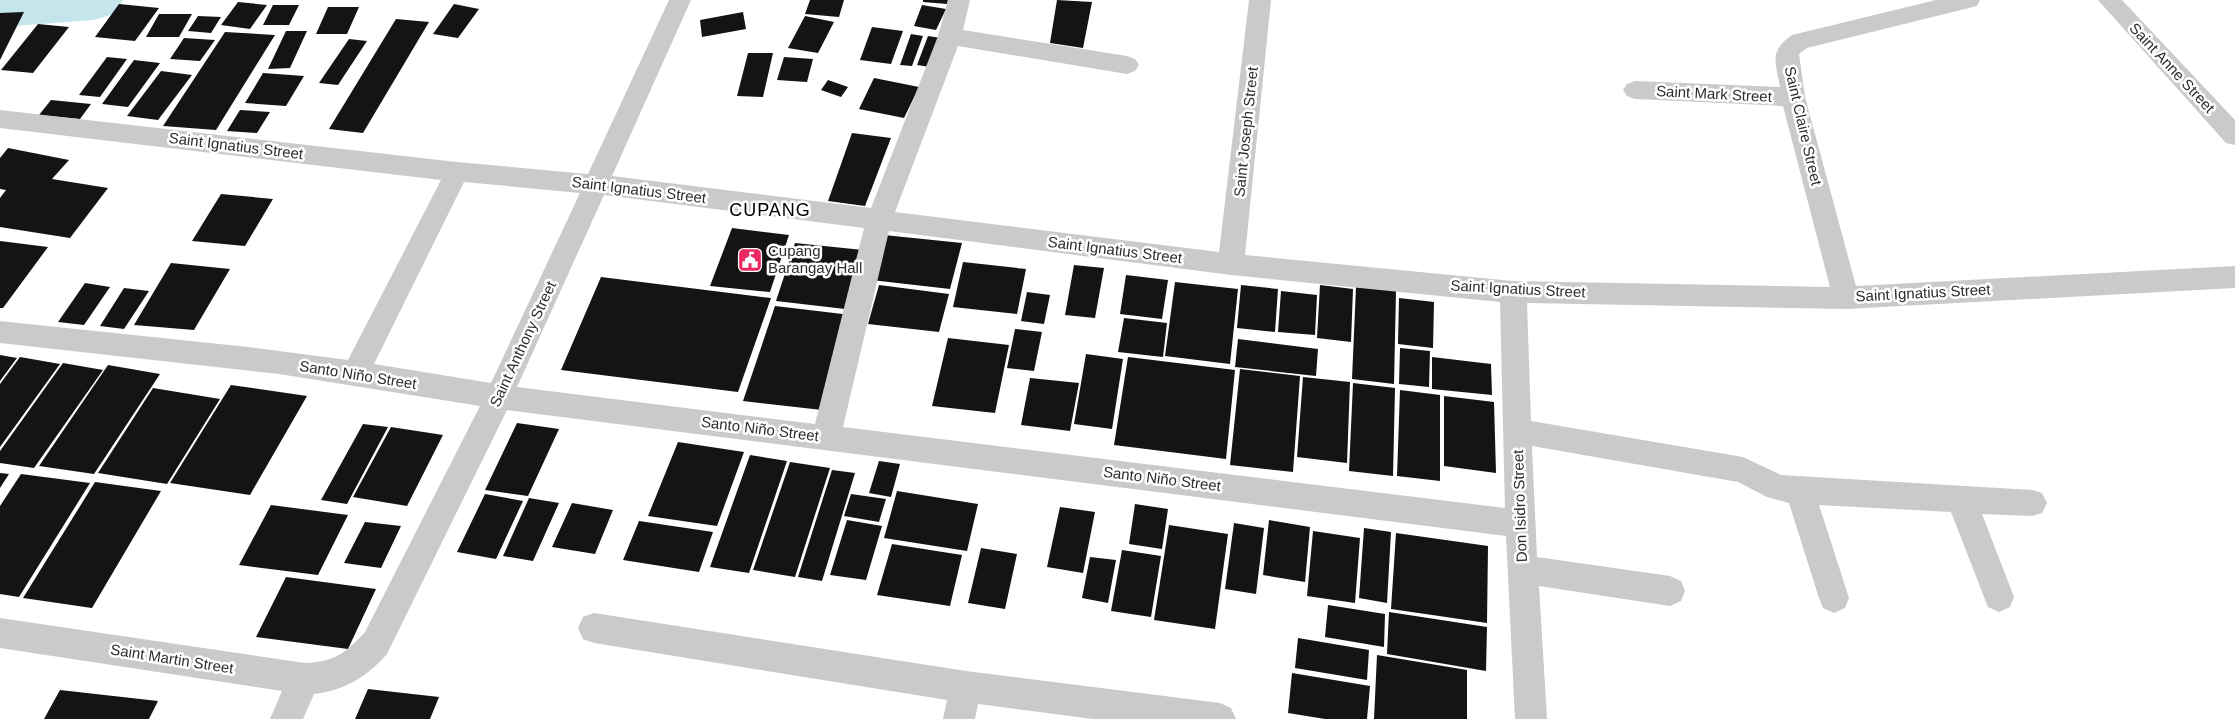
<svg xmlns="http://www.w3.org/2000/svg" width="2235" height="719" font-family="Arial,sans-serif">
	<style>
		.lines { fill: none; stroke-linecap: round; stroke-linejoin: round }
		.river { fill: #c5e5ec; fill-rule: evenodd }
		.building { fill: #141414 }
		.minor { fill: #cacaca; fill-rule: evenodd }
		.labels { text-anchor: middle; stroke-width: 5; stroke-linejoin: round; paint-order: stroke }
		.street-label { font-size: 15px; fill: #2d2d2d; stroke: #fff }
		.poi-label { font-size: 15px; fill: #2d2d2d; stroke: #fff; text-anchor: start }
		.quarter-label { font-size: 18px; letter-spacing: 1px; fill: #000; stroke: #fff }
	</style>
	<rect width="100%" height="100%" fill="#fff"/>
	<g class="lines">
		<!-- river -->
		<path class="river" d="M0,0H123L114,14L94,20L0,27Z"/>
	</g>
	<!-- building -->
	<path class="building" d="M810,0H844L839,17L805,14Z
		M923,0H948L947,4L923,2Z
		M1057,0L1092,2L1083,48L1050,43Z
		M238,2L267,5L250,29L221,25Z
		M119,4L159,8L135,41L95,37Z
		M454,4L479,9L458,38L433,34Z
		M273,5H299L289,25H263Z
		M922,5L946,9L936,30L914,26Z
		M328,7H359L347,34H316Z
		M24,12L0,60V13Z
		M743,12L746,29L702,37L700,20Z
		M159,14H192L179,37H146Z
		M198,16L221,17L211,33L188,31Z
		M805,16L834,22L818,53L788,48Z
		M396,19L429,22L363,133L329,129Z
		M38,24L69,27L33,73L1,70Z
		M872,27L903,31L891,64L860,60Z
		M286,31H307L290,68L268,69Z
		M225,32L275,35L216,130L163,126Z
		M911,34L923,36L912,66L900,65Z
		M928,36L941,38L930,67L917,65Z
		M184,38L215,40L200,61L170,59Z
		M349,39L367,41L338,85L319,83Z
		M748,53H773L763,97L737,96Z
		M107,57L127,59L100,97L79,95Z
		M784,57L813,59L807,82L777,80Z
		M134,60L160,63L128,107L102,104Z
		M161,71L192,75L158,120L127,116Z
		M263,73L304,76L286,106L245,103Z
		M874,78L919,87L904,118L859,109Z
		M828,80L848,87L841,97L821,90Z
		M51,100L91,104L80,119L39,115Z
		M240,110L270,112L257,133L227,131Z
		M852,133L891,138L865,206L828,201Z
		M8,148L69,160L52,179L108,188L70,238L0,227V198L6,190L0,189V158Z
		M221,194L273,199L245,246L192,241Z
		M732,228L789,235L770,292L710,286Z
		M884,235L962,243L950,289L871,280Z
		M0,241L48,247L3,308H0Z
		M795,243L863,250L845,309L776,301Z
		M963,262L1026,269L1017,314L953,307Z
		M171,263L230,269L194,330L134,325Z
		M1074,265L1104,268L1095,318L1065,315Z
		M1126,275L1168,280L1162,319L1120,314Z
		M601,277L771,298L738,392L561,370Z
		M1175,282L1238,289L1230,364L1165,356Z
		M85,283L110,287L84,325L58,322Z
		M879,285L949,294L939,332L868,324Z
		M1241,285L1278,289L1275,332L1237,328Z
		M1320,285L1353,289L1351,342L1317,338Z
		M1356,287L1396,291L1394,384L1352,379Z
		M124,288L149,291L124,329L100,326Z
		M1281,291L1317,295L1315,335L1278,332Z
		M1027,292L1050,295L1044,324L1021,321Z
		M1399,298L1434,302L1433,348L1398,344Z
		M775,306L851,315L822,410L743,401Z
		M1124,318L1167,323L1163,357L1118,352Z
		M1015,329L1042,332L1034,371L1007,368Z
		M948,338L1009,345L995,413L932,406Z
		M1238,339L1318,349L1316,376L1235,367Z
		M1400,348L1430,351L1429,387L1399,384Z
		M1086,354L1123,359L1112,429L1074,424Z
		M0,355L17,358L0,381Z
		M20,357L60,364L0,447V384Z
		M1128,357L1235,370L1226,459L1114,445Z
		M1432,357L1491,364L1492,395L1432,389Z
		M63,363L103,370L34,468L0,463V451Z
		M108,365L160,374L94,474L39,466Z
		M1240,369L1300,376L1293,472L1230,465Z
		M1303,377L1350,382L1347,463L1297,457Z
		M1030,378L1079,383L1070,431L1021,425Z
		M1353,383L1395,388L1393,476L1349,471Z
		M231,385L307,396L250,495L170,483Z
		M153,388L220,399L167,484L98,473Z
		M1400,390L1440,395V481L1397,476Z
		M1444,396L1494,402L1496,473L1444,466Z
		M517,423L559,429L528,496L485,490Z
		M363,424L388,427L347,504L321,500Z
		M391,427L443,435L407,506L353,497Z
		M678,442L744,452L717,526L648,516Z
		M750,455L787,461L749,573L710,567Z
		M879,461L900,464L891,497L869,493Z
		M790,462L830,468L795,577L753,570Z
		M832,470L855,473L822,581L798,577Z
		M0,473L9,474L0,488Z
		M21,474L90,483L19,597L0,594V506Z
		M95,482L161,491L92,608L23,598Z
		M897,491L978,504L967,551L884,538Z
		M485,494L523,501L496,559L457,552Z
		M851,494L886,499L879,522L844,516Z
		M529,498L559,503L533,561L503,556Z
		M572,503L613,510L595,554L552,547Z
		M1135,504L1168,509L1162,549L1129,544Z
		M271,505L348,515L318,575L239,565Z
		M1060,507L1095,512L1083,573L1047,567Z
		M847,520L882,526L866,580L830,575Z
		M1269,520L1310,527L1305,582L1263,575Z
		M639,521L713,532L699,572L623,560Z
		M365,522L401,526L381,568L344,563Z
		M1234,523L1264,528L1256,594L1225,589Z
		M1169,525L1228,534L1215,629L1154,620Z
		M1364,528L1391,532L1387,603L1359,598Z
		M1313,531L1360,538L1355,603L1307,596Z
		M1396,533L1488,546L1487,623L1391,609Z
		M892,544L962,555L950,606L877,595Z
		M981,548L1017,554L1005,609L968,603Z
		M1122,550L1161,556L1151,617L1111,611Z
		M1090,557L1116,560L1108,603L1082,598Z
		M286,577L376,589L348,649L256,637Z
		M1328,605L1385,614L1384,647L1325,637Z
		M1389,612L1487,627L1486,671L1387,654Z
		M1298,638L1369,650L1367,680L1295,668Z
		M1377,655L1467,670V719H1374Z
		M1292,673L1370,686L1367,719H1325L1288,713Z
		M368,689L439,697L430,719H355Z
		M60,690L158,701L149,719H44Z"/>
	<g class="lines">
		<!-- minor -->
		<path class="minor" d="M669,0H691L612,176L871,208L938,36L948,0H970L963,30L1127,56L1135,59L1139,65L1135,71L1127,74L958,46L895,212L1219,252L1249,0H1271L1245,255L1513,281L1830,287L1783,106L1635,99L1627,96L1623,90L1627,84L1635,81L1780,87C1776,62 1768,52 1792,35L1936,0H1980L1977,6L1807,48L1799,54L1805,97L1856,286L2235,266V288L1846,309L1527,303L1531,421L1743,457L1781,475L2032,490L2042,493L2047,503L2042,513L2032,516L1982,514L2014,597L2010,607L1999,612L1988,607L1951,512L1819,505L1849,598L1845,608L1834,613L1823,608L1819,598L1789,503L1767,497L1738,482L1532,446L1537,557L1670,576L1681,581L1685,591L1681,601L1670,606L1539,586L1547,719H1515L1506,536L507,410L387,654C368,676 344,691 314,694L303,719H270L282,691L0,648V618L305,663C334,662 346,653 365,632L480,406L279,374L0,343V321L248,347L348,360L441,180L0,128V110L457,162L588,174ZM464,182L580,193L491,383L374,364ZM604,195L864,228L815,424L517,387ZM889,231L1231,275L1500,302L1505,508L843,427Z
			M2098,0H2122L2235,120V145L2226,143Z
			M594,613L966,671L1220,703L1231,708L1236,719H1093L978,704L975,719H943L947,700L594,643L583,639L578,628L583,617Z"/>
	</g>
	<!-- icons -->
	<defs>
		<symbol id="civic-square" viewBox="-11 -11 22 22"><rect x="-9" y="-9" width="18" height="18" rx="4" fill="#ea2961" stroke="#fff"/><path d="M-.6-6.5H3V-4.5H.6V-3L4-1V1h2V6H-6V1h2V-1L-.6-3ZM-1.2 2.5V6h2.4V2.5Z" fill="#fff"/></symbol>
	</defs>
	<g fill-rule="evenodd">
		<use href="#civic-square" x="736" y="246" width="28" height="28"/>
	</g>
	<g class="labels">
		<!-- street labels -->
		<g class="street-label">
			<text transform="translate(2172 68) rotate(47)" y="5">Saint Anne Street</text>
			<text transform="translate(1714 94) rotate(3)" y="5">Saint Mark Street</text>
			<text transform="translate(1803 126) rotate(77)" y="5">Saint Claire Street</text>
			<text transform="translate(1246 132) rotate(-84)" y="5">Saint Joseph Street</text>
			<text transform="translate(236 146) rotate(7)" y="5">Saint Ignatius Street</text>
			<text transform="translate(639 190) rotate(7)" y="5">Saint Ignatius Street</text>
			<text transform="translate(1115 250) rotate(7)" y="5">Saint Ignatius Street</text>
			<text transform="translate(1518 289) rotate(3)" y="5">Saint Ignatius Street</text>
			<text transform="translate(1923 293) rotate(-3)" y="5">Saint Ignatius Street</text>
			<text transform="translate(523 344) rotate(-65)" y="5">Saint Anthony Street</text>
			<text transform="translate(358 375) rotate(9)" y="5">Santo Niño Street</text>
			<text transform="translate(760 429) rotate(7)" y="5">Santo Niño Street</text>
			<text transform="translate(1162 479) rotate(7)" y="5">Santo Niño Street</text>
			<text transform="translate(1520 506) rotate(-92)" y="5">Don Isidro Street</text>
			<text transform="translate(172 659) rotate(9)" y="5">Saint Martin Street</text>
		</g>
		<!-- poi labels -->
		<g class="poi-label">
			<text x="768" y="256">Cupang<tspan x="768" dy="17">Barangay Hall</tspan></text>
		</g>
		<!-- quarter labels -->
		<g class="quarter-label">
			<text x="770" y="216">CUPANG</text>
		</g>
	</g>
</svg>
